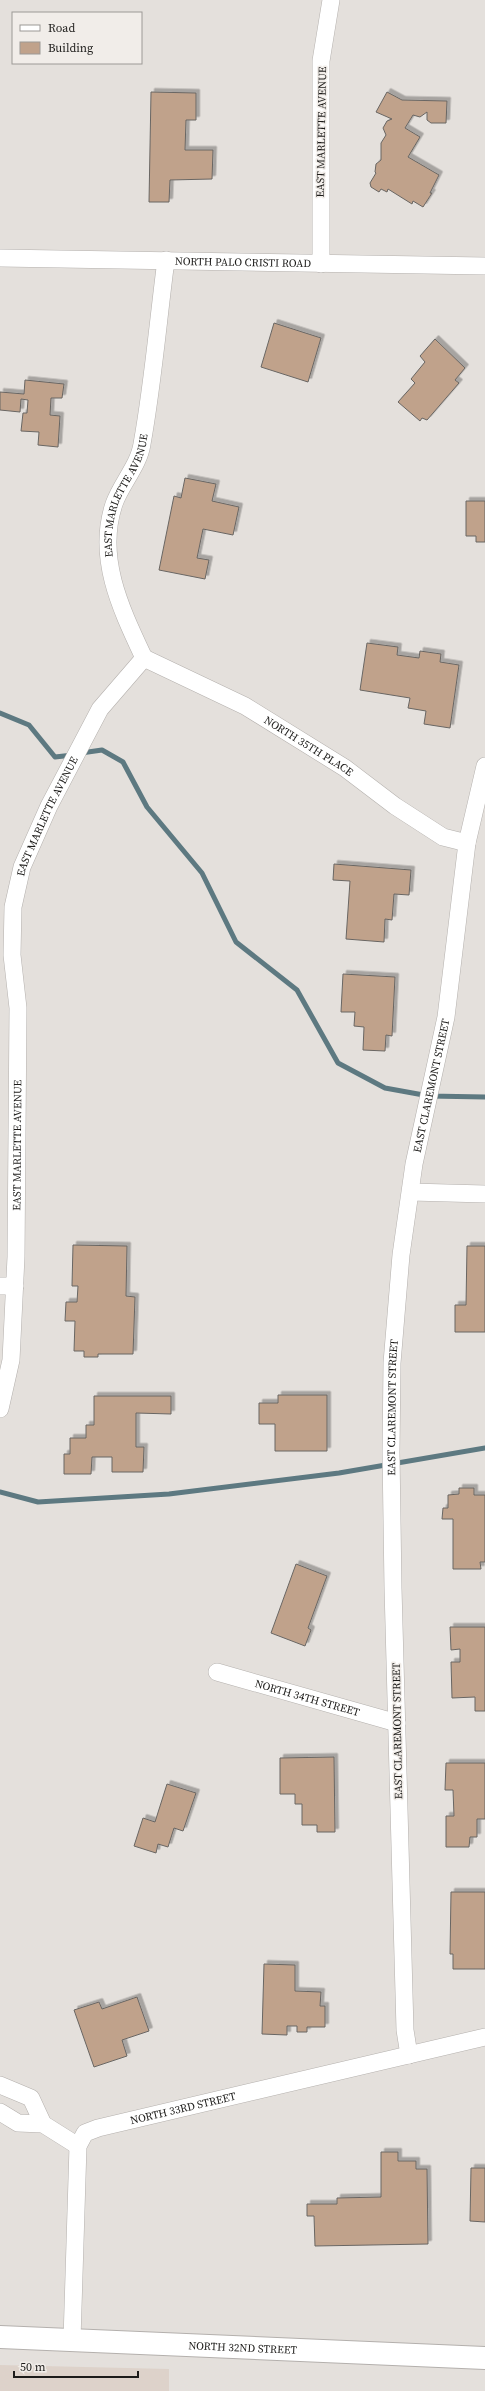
<svg xmlns="http://www.w3.org/2000/svg" width="485" height="2391" font-family="'Source Serif 4',serif">
	<style>
		.built { fill: #ddd2ca }
		.lines { fill: none; stroke-linecap: round; stroke-linejoin: round }
		.stream { stroke: #5d7981; stroke-width: 5 }
		.building { fill: #c0a28b; stroke: #696663; filter: url(#shadow) }
		.minor-casing { stroke: #b4b0ad; stroke-width: 18 }
		.major-casing { stroke: #b4b0ad; stroke-width: 24 }
		.minor { stroke: #fff; stroke-width: 17 }
		.major { stroke: #fff; stroke-width: 22 }
		.labels { text-anchor: middle; stroke-width: 3; stroke-linejoin: round; paint-order: stroke }
		.street-label { font-size: 11px; fill: #1c1b19; stroke: #f1ede9 }
	</style>
	<defs>
		<filter id="shadow"><feDropShadow dx="3.5" dy="-3.5" stdDeviation="0" flood-color="#0004"/></filter>
	</defs>
	<rect width="100%" height="100%" fill="#e4e0dc"/>
	<!-- built -->
	<path class="built" d="M0,2365L169,2369V2391H0Z"/>
	<g class="lines">
		<!-- stream -->
		<path class="stream" d="M0,713L29,725L55,757L73,755
			M81,753L102,750L123,762L147,807L202,873L236,942L297,990L338,1063L385,1088L429,1096L485,1097
			M0,1492L38,1502L169,1494L339,1473L485,1448"/>
	</g>
	<!-- building -->
	<path class="building" d="M151,92L196,93V120H186L185,150H213L212,179L170,180L169,202H149Z
		M387,92L402,100L447,101L446,123H431L427,120V112L420,117L413,115L405,128L420,137L408,157L439,175L430,193H432L423,207L413,201L412,204L388,189L387,192L381,189L379,192L371,187L370,183L376,173L375,172L376,164L381,160V143L386,135L383,128L387,121L392,119L376,112Z
		M274,323L321,338L308,382L261,367Z
		M435,339L465,368L455,380L459,383L427,420L422,418L420,421L398,402L415,383L411,379L425,362L420,356Z
		M25,380L64,384L62,398H51L50,415L60,416L58,447L38,445L39,432L21,431L23,413H27L28,400L21,399L20,412L0,410V392L24,394Z
		M185,478L216,484L212,501L239,507L233,535L203,529L197,558L209,560L205,579L159,570L174,496L181,498Z
		M466,501H485V542H476V536H466Z
		M367,643L398,647L397,655L419,658L420,651L441,654L440,662L459,665L450,728L424,724L426,711L408,708L410,698L360,690Z
		M334,864L411,870L409,895L394,894L392,920L385,919L384,942L346,939L350,881L333,880Z
		M343,974L395,977L392,1036L386,1035L385,1051L363,1050L364,1027L354,1026L355,1012H341Z
		M73,1245L127,1246L126,1296L135,1297L133,1354H98V1357H84V1351H74L75,1321H65L66,1302H77L78,1286H72Z
		M467,1246H485V1332H455V1305H466Z
		M278,1395H327V1451H275V1424H259V1403H278Z
		M94,1396H171V1414L136,1413V1447H144L143,1472H112V1457H92L91,1474H64V1454H70V1438H86V1425H94Z
		M459,1488H474V1495H485V1562H480L481,1569H453V1519H442L443,1508H448V1495L459,1494Z
		M296,1564L327,1576L308,1628L311,1630L305,1646L271,1633Z
		M450,1627H485V1711H475V1697L452,1698L451,1662H460V1649L451,1650Z
		M334,1757L335,1832H317V1825H302V1804H295V1794H280V1758Z
		M446,1763H485V1819H477V1837H470L469,1847H446V1816H454L453,1790H445Z
		M167,1784L196,1793L183,1831L174,1828L168,1847L158,1844L156,1853L134,1846L143,1818L155,1822Z
		M451,1892H485V1969H453V1954H450Z
		M264,1964L295,1965V1991L321,1992L320,2006H325V2027H307V2032H297V2026H287V2035L262,2034Z
		M137,1997L149,2031L122,2040L127,2056L94,2067L74,2010L99,2002L102,2009Z
		M381,2152H398V2161H416V2169H427L428,2244L315,2246L314,2216H307V2204H337V2198L381,2197Z
		M471,2168H485V2222L470,2221Z"/>
	<g class="lines">
		<defs>
			<g id="minor">
				<path id="s1" d="M0,258L485,266"/>
				<path d="M321,264V61L331,0"/>
				<path id="s2" d="M144,658L245,706L345,768L395,806L443,837L467,843"/>
				<path d="M411,1192L485,1194"/>
				<path d="M0,1286H15"/>
				<path id="s3" d="M0,1409L11,1360L16,1257L18,1008L12,955L13,907L22,867L49,806L100,709L144,658C121,609 96,558 114,504C121,484 139,465 142,444C153,383 158,321 166,260"/>
				<path id="s4" d="M217,1672L397,1723"/>
				<path id="s5" d="M409,2055L405,2030L393,1588L391,1452L392,1363L401,1255L414,1164L446,1017L467,843L485,766"/>
				<path d="M0,2085L31,2098L43,2124"/>
				<path d="M0,2112L18,2123L43,2124L78,2146"/>
				<path id="s6" d="M72,2340L78,2146L85,2133L98,2128L485,2037"/>
			</g>
			<g id="major">
				<path id="s7" d="M0,2337L485,2358"/>
			</g>
		</defs>
		<!-- minor casing -->
		<use href="#minor" class="minor-casing"/>
		<!-- major casing -->
		<use href="#major" class="major-casing"/>
		<!-- minor -->
		<use href="#minor" class="minor"/>
		<!-- major -->
		<use href="#major" class="major"/>
	</g>
	<g class="labels">
		<!-- street labels -->
		<g class="street-label">
			<text transform="translate(321 132) rotate(-89)" y="4">EAST MARLETTE AVENUE</text>
			<text dy="4" stroke="none"><textPath href="#s1" startOffset="243">NORTH PALO CRISTI ROAD</textPath></text>
			<text dy="4" stroke="none"><textPath href="#s3" startOffset="961">EAST MARLETTE AVENUE</textPath></text>
			<text dy="4" stroke="none"><textPath href="#s2" startOffset="187">NORTH 35TH PLACE</textPath></text>
			<text dy="4" stroke="none"><textPath href="#s3" startOffset="601">EAST MARLETTE AVENUE</textPath></text>
			<text dy="4" stroke="none"><textPath href="#s5" startOffset="973">EAST CLAREMONT STREET</textPath></text>
			<text dy="4" stroke="none"><textPath href="#s3" startOffset="265">EAST MARLETTE AVENUE</textPath></text>
			<text dy="4" stroke="none"><textPath href="#s5" startOffset="648">EAST CLAREMONT STREET</textPath></text>
			<text dy="4" stroke="none"><textPath href="#s4" startOffset="94">NORTH 34TH STREET</textPath></text>
			<text transform="translate(397 1731) rotate(-91)" y="4">EAST CLAREMONT STREET</text>
			<text dy="4" stroke="none"><textPath href="#s6" startOffset="310">NORTH 33RD STREET</textPath></text>
			<text dy="4" stroke="none"><textPath href="#s7" startOffset="243">NORTH 32ND STREET</textPath></text>
		</g>
	</g>
	<!-- legend -->
	<rect x="12" y="12" width="130" height="52" fill="#f1ede9" stroke="#9c9996"/>
	<rect x="20" y="25" width="20" height="6" fill="#ffffff" stroke="#9c9996"/>
	<text x="48" y="32" font-size="12" fill="#1c1b19">Road</text>
	<rect x="20" y="42" width="20" height="12" fill="#c0a28b" stroke="#9c9996"/>
	<text x="48" y="52" font-size="12" fill="#1c1b19">Building</text>
	<!-- scale -->
	<path d="M14 2371v6h124v-6" fill="none" stroke="#1c1b19" stroke-width="2"/>
	<text x="20" y="2371" font-size="12" fill="#1c1b19" stroke="#f1ede9" stroke-width="3" paint-order="stroke">50 m</text>
</svg>
